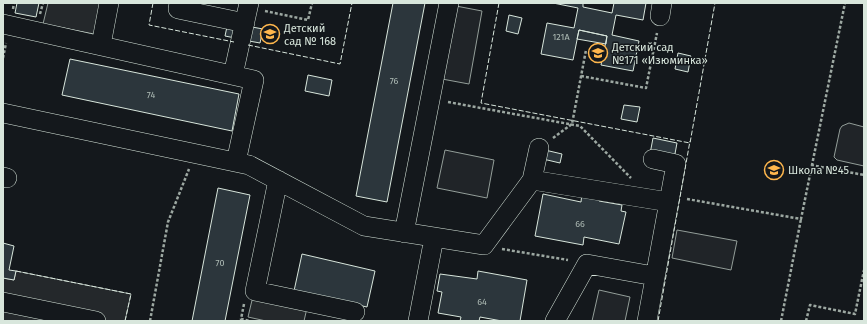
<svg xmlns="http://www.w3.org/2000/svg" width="867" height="324" font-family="'Fira Sans',sans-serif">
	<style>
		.green { fill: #202428; stroke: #939e99 }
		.parking { fill: #24282b; stroke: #939e99 }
		.building { fill: #2c363c; stroke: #d8e6dc }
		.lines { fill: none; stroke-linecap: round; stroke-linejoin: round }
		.minor-casing { stroke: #d8e6dc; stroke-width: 20 }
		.path { stroke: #9da8a2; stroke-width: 2.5; stroke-dasharray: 3 2; stroke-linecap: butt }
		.minor { stroke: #14181c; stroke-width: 19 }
		.fence { stroke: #d8e6dc; stroke-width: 1; stroke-dasharray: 5 2; stroke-linecap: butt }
		.labels { text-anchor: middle; stroke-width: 3; stroke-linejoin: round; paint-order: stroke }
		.number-label { font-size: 9px; fill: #adbab4 }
		.poi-label { font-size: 11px; fill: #d8e6dc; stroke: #14181c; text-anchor: start }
	</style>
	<rect width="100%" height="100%" fill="#14181c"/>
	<!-- green -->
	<path class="green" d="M456,6L482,11L469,84L442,79Z
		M849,123L864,127V166L837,160L834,157L840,129L842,126Z
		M445,150L494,160L487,198L437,188Z
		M677,230L737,241L731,270L672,258Z
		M599,290L630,297L625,321H592Z"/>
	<!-- parking -->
	<path class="parking" d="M48,3H100L94,34L43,24Z
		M16,271L131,294L125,321H3V278L14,280Z
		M253,296L307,308L304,321H266L248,317Z"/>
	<!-- building -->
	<path class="building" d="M17,3H39L36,17L15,13Z
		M393,3H425L387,202L356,196Z
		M553,3H583V7L612,13L614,3H646L643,20L616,15L612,35L639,41L633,71L601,65L607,36L579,30L573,60L541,54L547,23L574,28L578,8Z
		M509,15L522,18L518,34L506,31Z
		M228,22L238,25L235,38L225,36Z
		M252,27L263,29L260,43L249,41Z
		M579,30L607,36L606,44L577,39Z
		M678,53L691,56L688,72L675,69Z
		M70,59L239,94L232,131L62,95Z
		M308,75L332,80L329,96L305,91Z
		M624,105L640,107L637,122L621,119Z
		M653,138L677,143L674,159L650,154Z
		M545,150L562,154L560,163L543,159Z
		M218,188L250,195L243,230L225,321H192Z
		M582,193L600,197L599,201L622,205L621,211L626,212L619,244L584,237L583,245L535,236L543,194L581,202Z
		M3,243L14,246L9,270L16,271L14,280L3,278Z
		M302,254L375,271L367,307L294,291Z
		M478,271L527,280L520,321H502L480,317L479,321H460L461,317L438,313L442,292L437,291L440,274L477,279Z"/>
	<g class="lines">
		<defs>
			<path id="minor" d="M179,3L178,9L245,23
				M660,16L662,3
				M3,24L254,80L236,162
				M101,45L109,3
				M233,75L249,3
				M3,113L249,165L364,226L484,245L532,180L669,202
				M3,177L7,178
				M278,180L255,291L355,312
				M532,180L539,148
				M404,233L449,3
				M3,302L96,321
				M418,321L434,238
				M555,321L587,264L654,276
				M647,321L676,164L653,159"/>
		</defs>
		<!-- minor casing -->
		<use href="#minor" class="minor-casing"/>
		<!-- path -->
		<path class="path" d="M13,9L14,3
			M265,11L308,20L312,3
			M40,14L43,3
			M3,58L6,43
			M581,76L646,88L657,33
			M448,102L580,126L631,178
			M553,138L572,124L586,50
			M811,165L864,175
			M687,199L801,219L845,3
			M502,249L568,260
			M244,304L241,319L250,321
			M150,321L168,222L189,169
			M781,321L801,219
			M806,321L810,305L855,314L864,270"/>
		<!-- minor -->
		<use href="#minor" class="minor"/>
		<!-- fence -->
		<path class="fence" d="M153,3L149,25L234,42
			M499,3L481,103L690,143L715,3
			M248,45L340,64L352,3
			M16,271L131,294L125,321
			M658,321L690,141"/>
	</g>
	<!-- icons -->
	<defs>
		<symbol id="school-ring" viewBox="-11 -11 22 22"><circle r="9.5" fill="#14181c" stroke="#ffb74d" stroke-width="1.5"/><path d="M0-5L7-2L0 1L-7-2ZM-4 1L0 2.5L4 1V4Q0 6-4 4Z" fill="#ffb74d"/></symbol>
	</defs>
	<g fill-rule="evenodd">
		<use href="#school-ring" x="259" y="23" width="22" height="22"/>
		<use href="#school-ring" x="587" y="42" width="22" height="22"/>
		<use href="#school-ring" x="763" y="159" width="22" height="22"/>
	</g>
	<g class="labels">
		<!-- number labels -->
		<g class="number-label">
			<text x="561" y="40">121А</text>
			<text x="394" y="84">76</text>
			<text x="151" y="98">74</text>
			<text x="580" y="227">66</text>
			<text x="220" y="266">70</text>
			<text x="482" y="305">64</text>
		</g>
		<!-- poi labels -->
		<g class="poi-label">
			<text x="284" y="32">Детский<tspan x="284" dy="13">сад № 168</tspan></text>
			<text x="612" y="51">Детский сад<tspan x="612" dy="13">№171 «Изюминка»</tspan></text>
			<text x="788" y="174">Школа №45</text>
		</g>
	</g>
	<!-- border -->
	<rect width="867" height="324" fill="none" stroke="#d8e6dc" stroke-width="8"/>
</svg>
